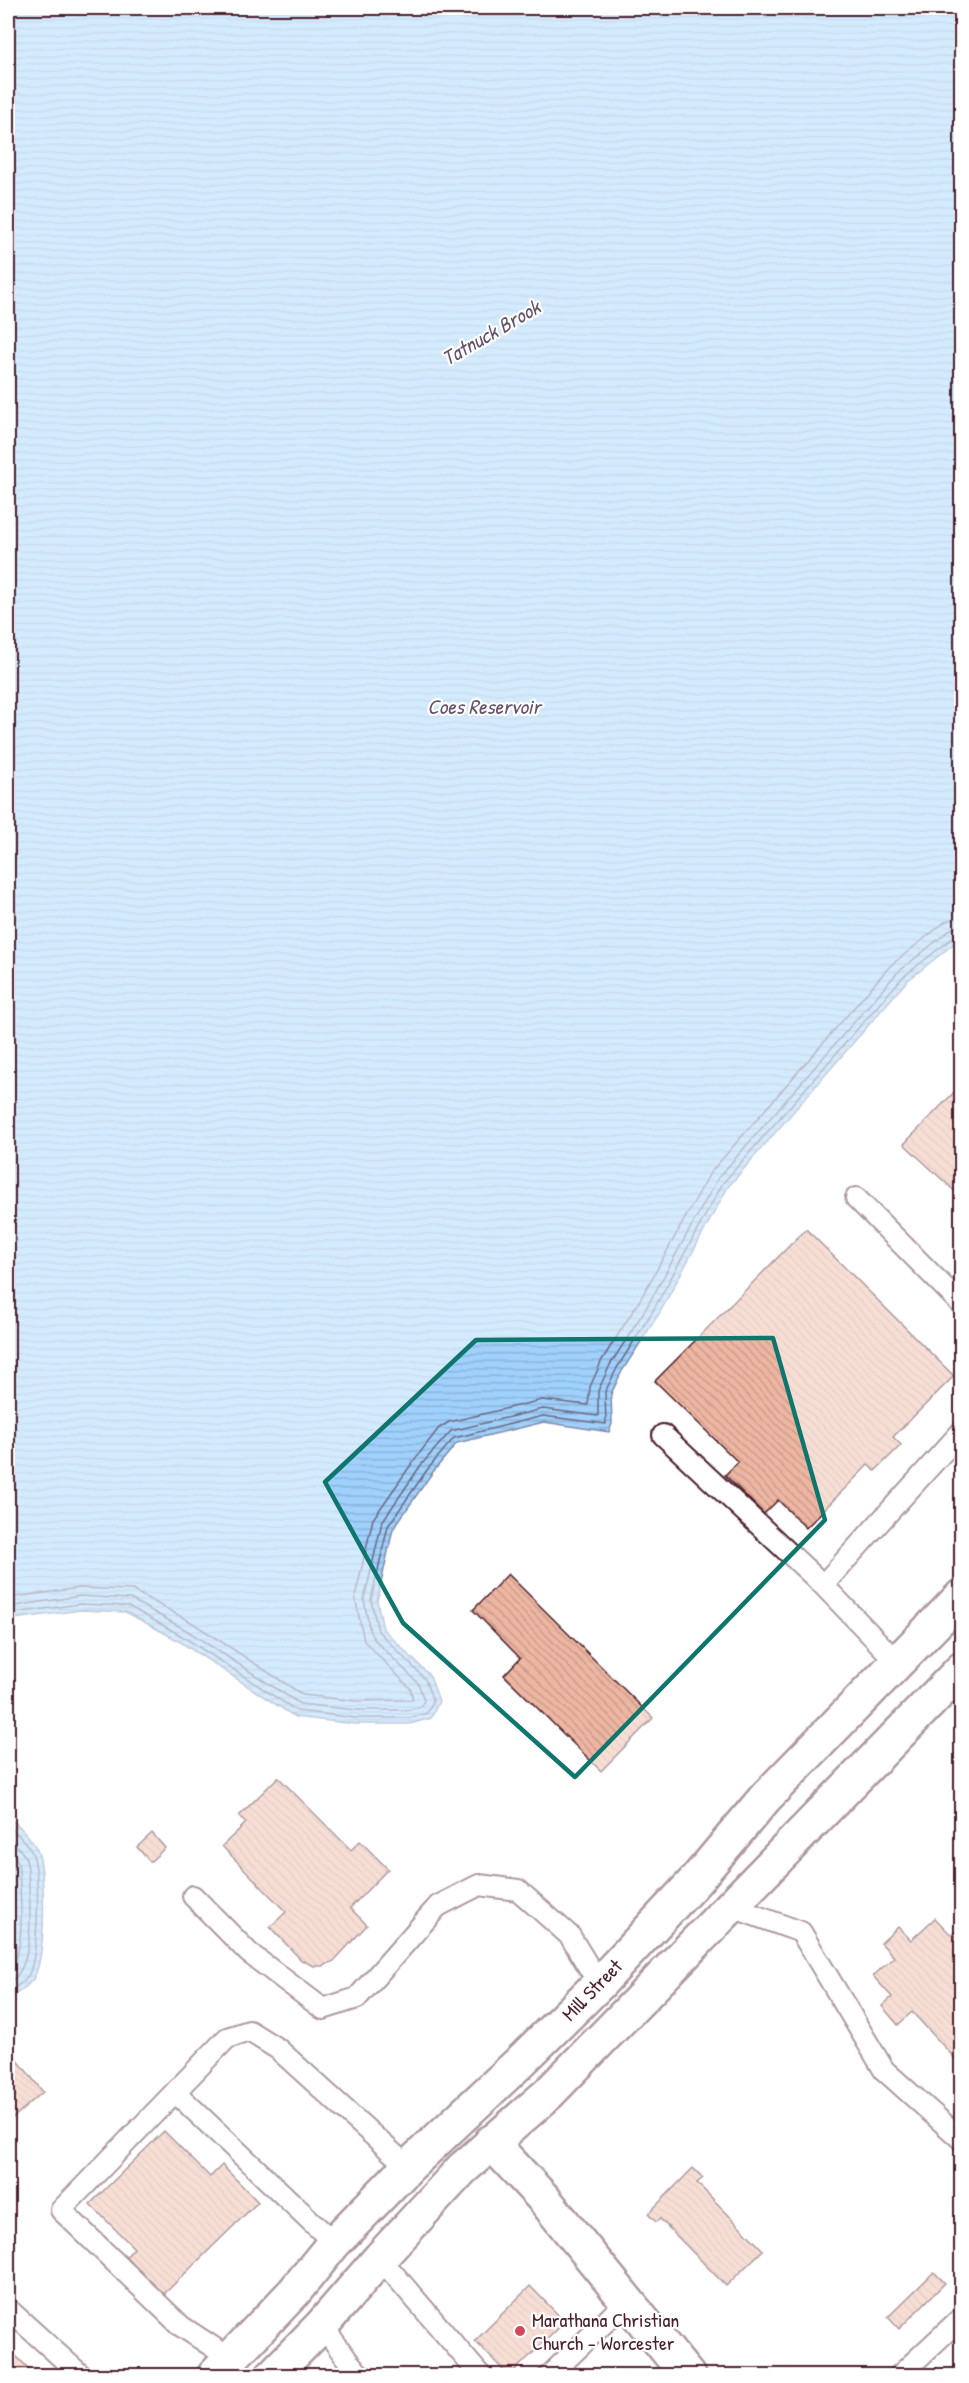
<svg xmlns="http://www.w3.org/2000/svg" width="969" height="2383" font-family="'Patrick Hand',sans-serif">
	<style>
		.water { fill: url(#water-rules); stroke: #7d8aa8; stroke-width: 1.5 }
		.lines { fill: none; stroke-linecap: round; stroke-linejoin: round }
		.shore { stroke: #6c667f; stroke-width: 1.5 }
		.building { fill: url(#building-back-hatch); stroke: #4a1f2b; stroke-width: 1.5 }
		.service-casing { stroke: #4a1f2b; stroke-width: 24 }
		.minor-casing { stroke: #4a1f2b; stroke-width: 38 }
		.secondary-casing { stroke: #4a1f2b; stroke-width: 38 }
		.service { stroke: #fff; stroke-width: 20 }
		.minor { stroke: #fff; stroke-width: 33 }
		.secondary { stroke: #fff; stroke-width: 33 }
		.marked { fill: none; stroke: #0f766e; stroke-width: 4.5; stroke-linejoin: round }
		.poi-dot { fill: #d1495b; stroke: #fff; stroke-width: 2 }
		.labels { text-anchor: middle; stroke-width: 4.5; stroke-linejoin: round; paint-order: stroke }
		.street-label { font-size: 20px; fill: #4a1f2b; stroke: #fff }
		.poi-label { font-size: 20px; fill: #4a1f2b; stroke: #fff; text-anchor: start }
		.water-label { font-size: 21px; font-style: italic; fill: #64546a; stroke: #fff }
	</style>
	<defs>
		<pattern id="water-rules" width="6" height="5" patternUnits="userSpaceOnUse" patternTransform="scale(1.5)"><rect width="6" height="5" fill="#9fd1fc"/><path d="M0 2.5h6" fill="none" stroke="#8ab3d8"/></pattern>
		<pattern id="building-back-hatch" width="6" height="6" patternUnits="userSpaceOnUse" patternTransform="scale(1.5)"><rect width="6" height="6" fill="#edb6a2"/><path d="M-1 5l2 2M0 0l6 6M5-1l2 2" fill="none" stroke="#cd9c8c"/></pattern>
	</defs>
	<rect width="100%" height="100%" fill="#fff"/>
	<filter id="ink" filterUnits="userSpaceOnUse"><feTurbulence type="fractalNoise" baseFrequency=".0167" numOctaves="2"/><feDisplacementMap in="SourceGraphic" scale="12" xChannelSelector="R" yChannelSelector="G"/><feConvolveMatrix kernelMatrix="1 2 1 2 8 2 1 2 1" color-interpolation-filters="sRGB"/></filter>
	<g filter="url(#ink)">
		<!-- water -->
		<path class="water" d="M8,8H961V938L906,982L728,1187L660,1312L622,1371L611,1394L612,1424L609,1432L544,1422L457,1443L432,1473L393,1529L377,1601L383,1629L430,1676L439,1701L431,1718L410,1724H355L295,1717L179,1641L126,1612L81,1610L8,1620Z
			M8,1818C19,1824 33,1840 38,1852C46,1873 46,1960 33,1979C26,1988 17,1994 8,1998Z"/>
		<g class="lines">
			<!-- shore -->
			<path class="shore" d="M8,1598L79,1588L132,1590L191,1622L303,1695L356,1701L413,1700L410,1688L364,1641L355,1597L373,1519L415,1459L439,1428L449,1422L542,1400L588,1405L590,1387L602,1360L640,1300L710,1173L890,966L946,921L962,917
				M8,1607L80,1596L130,1599L186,1630L300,1704L356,1710H408L421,1707L424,1700L418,1683L374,1639L370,1632L364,1600L382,1522L421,1465L451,1431L543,1409L598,1416V1391L610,1365L648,1305L718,1178L897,973L951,929L962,926
				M8,1614L80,1604L128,1606L182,1636L297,1711L356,1718H409L427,1713L433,1701L425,1679L378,1631L371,1600L388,1526L427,1470L454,1438L543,1416L606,1424L605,1392L617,1368L654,1309L723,1183L902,978L956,935L962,933
				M8,1825C16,1833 27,1842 32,1853C41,1872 38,1955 29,1974C25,1982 15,1988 8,1992
				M8,1835L25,1856L28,1868C29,1897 38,1968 8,1983
				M8,1848L17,1860L19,1869C20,1897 27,1952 8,1973"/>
		</g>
		<!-- building -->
		<path class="building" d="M962,1084V1198L904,1144Z
			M806,1229L954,1376L893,1437L901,1445L875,1471L868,1465L806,1528L778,1500L764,1514L725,1475L738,1462L655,1381Z
			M508,1574L653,1718L601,1771L504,1675L520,1658L473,1610Z
			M278,1777L351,1850L360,1841L388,1869L350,1908L367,1925L334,1961L323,1966H314L301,1960L270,1927L286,1912L222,1846L246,1823L239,1816Z
			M152,1833L165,1848L150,1862L137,1847Z
			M935,1918L951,1935L962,1926V2066L912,2012L898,2025L882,2006L892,1997L873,1976L894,1957L881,1943L898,1927L911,1940Z
			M8,2048L43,2092L8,2122Z
			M164,2131L210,2177L222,2165L258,2202L162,2296L124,2259L134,2248L90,2204Z
			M693,2168L703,2178L697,2183L763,2250L726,2286L660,2219L656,2222L648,2214Z
			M934,2272L945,2283L899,2329L888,2317Z
			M530,2286L565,2322L509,2376L475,2341Z
			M8,2348L36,2376H8Z
			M962,2366V2376H953Z"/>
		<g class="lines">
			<defs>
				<path id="service" d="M856,1198L962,1305
					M663,1435L823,1585L962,1431
					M823,1585L897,1662
					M193,1896L249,1953L323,2009L357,1998L438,1906L479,1885L518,1890L570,1936L599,1984
					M729,1906L801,1932L884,2070L962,2140
					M175,2092L334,2243
					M380,2258L481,2376
					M8,2309L82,2376
					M322,2325L349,2362L361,2376
					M231,2359L181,2326L61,2210L227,2038L249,2031L278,2049L408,2167
					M549,2376L627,2301
					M899,2376L962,2317"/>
				<path id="minor" d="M491,2142L544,2199L688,2376"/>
				<path id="secondary" d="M214,2376L294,2292L334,2243L408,2167L520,2062L599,1984L696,1880L765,1798L962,1596
					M272,2376L322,2325L380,2258L462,2169L548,2094L962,1669"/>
			</defs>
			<!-- service casing -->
			<use href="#service" class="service-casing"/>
			<!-- minor casing -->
			<use href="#minor" class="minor-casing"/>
			<!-- secondary casing -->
			<use href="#secondary" class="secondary-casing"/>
			<!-- service -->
			<use href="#service" class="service"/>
			<!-- minor -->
			<use href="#minor" class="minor"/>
			<!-- secondary -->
			<use href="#secondary" class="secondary"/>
		</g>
	</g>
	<!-- marked area -->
	<path d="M0 0H969V2383H0ZM773,1338L825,1520L575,1777L403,1623L325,1482L476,1340Z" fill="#fff" fill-opacity=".55" fill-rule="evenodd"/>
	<path class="marked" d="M773,1338L825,1520L575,1777L403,1623L325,1482L476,1340Z"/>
	<!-- markers -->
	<circle class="poi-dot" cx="520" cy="2331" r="6"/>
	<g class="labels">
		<!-- street labels -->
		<g class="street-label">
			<text transform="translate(592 1990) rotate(-46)" y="7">Mill Street</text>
		</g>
		<!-- poi labels -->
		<g class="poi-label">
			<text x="532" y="2327">Marathana Christian<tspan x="532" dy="23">Church - Worcester</tspan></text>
		</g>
		<!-- water labels -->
		<g class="water-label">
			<text transform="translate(491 333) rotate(-30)" y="7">Tatnuck Brook</text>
			<text x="484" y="714">Coes Reservoir</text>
		</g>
	</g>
	<!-- margin -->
	<rect width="969" height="2383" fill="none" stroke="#fff" stroke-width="30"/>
	<rect x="15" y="15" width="939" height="2353" fill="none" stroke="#4a1f2b" stroke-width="2" filter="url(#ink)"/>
</svg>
